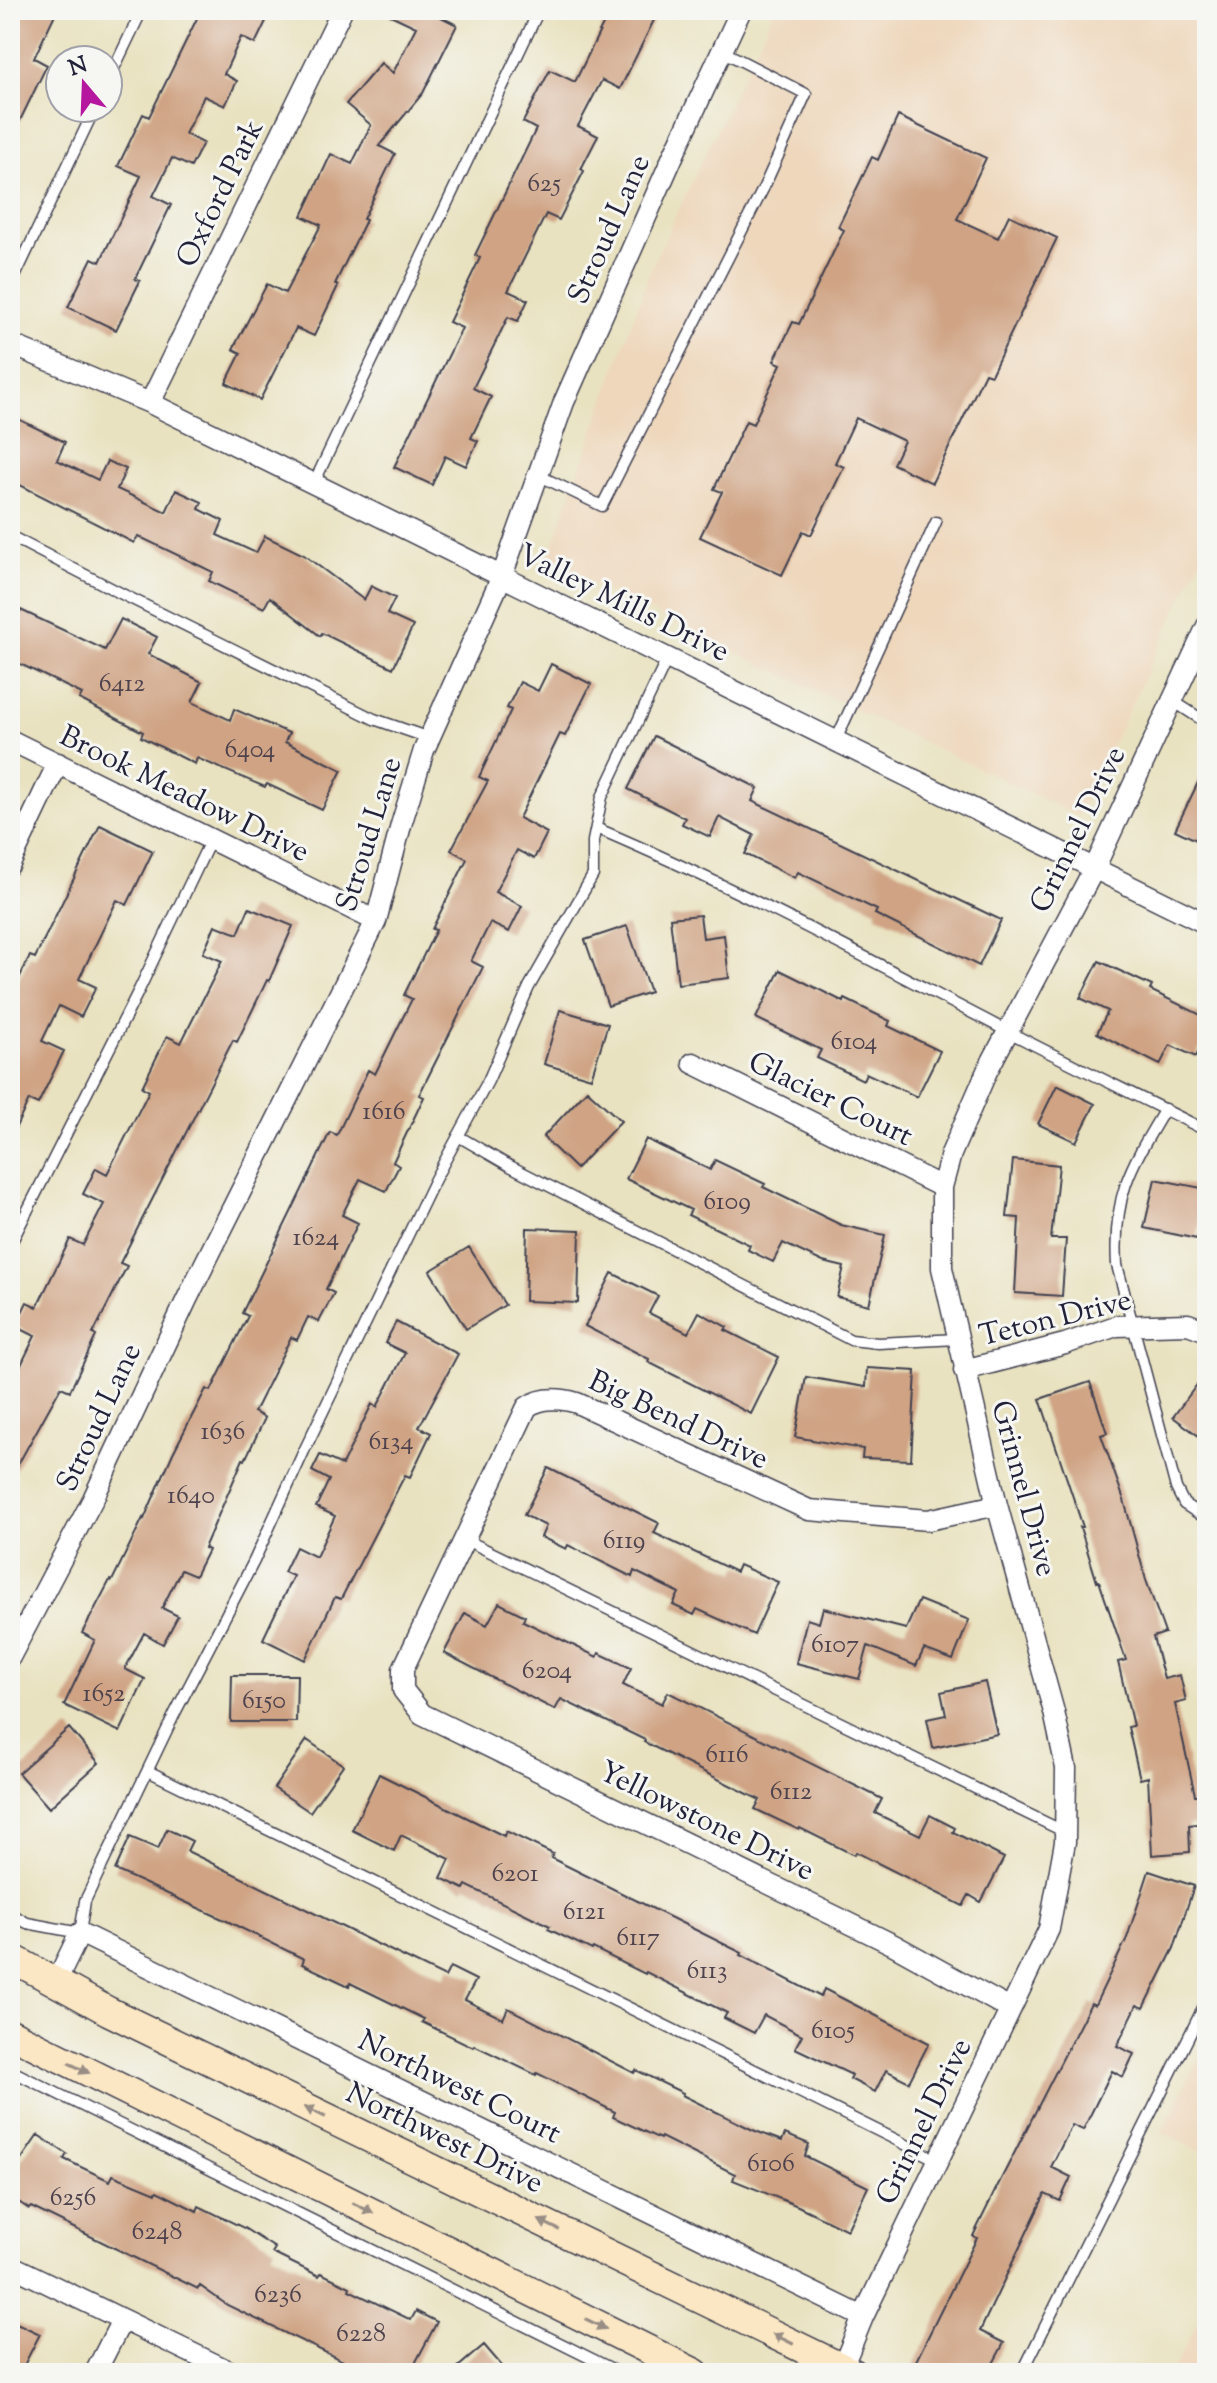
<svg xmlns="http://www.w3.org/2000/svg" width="1217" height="2383" font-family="'Sorts Mill Goudy',serif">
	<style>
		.built { fill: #eed7bb }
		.building { fill: #cfa383 }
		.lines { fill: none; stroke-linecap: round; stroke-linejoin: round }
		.service-casing { stroke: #403f4f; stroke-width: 13 }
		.minor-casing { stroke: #403f4f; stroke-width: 23 }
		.secondary-casing { stroke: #403f4f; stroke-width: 31 }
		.service { stroke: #fff; stroke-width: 10 }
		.minor { stroke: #fff; stroke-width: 20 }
		.secondary { stroke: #fbe7c3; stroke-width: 28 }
		.oneway { fill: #998e86 }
		.labels { text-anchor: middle; stroke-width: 6; stroke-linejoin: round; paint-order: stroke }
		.number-label { font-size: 26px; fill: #4d424d }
		.street-label { font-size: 30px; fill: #22223b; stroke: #f6f6f2 }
	</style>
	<rect width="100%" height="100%" fill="#f6f6f2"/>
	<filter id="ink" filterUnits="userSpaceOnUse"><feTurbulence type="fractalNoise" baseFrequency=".0125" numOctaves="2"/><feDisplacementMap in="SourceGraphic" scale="16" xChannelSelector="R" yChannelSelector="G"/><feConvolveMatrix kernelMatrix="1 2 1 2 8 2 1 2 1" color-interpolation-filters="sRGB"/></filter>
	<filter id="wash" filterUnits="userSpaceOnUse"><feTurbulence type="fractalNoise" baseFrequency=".006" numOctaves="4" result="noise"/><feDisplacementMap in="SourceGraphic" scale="32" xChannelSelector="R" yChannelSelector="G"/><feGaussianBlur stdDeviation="1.8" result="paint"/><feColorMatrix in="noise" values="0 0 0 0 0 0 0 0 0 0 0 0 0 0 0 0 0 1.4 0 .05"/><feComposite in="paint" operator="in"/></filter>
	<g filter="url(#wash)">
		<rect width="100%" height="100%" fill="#e9e2c0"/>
		<!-- built -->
		<path class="built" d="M774,10H1191L1207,18V546L1078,816L547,562L651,268Z
			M1207,2041V2155L1162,2132Z
			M1207,2305V2373H1171Z"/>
		<g id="blocks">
			<!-- building -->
			<path class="building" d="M10,10H57L34,58L47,65L10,141Z
				M201,10H258L269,15L255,44L241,37L224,74L237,81L225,106L204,96L185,134L203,143L191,167L172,158L153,196L171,205L135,279L140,281L116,330L68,307L92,258L100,262L141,176L118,166L143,114L149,117Z
				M380,10H427L457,25L423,93L379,146L395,154L363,219L366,220L335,284L338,286L314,336L296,328L260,400L226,383L241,353L233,349L267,284L285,293L321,225L302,216L331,154L352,164L371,125L346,104L381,63L393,73L416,27Z
				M610,10H659L620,89L602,80L578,126L598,136L581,169L584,171L559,220L546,214L508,291L528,300L518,321L508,317L473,388L491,397L471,438L478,441L466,466L445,456L432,485L394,467L462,328L449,322L480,258L475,255L536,129L523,122L550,70L575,82Z
				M898,116L986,158L957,219L998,238L1009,215L1057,238L991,375L985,373L932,483L893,464L904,441L856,418L835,463L844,467L811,535L803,531L782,575L700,537L722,492L714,489L746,421L753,424L781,364L774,361L793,322L799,324L844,230L838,227L872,157L878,160Z
				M10,415L65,442L57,460L98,480L107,461L126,469L117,489L166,512L176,490L202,502L199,509L223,521L217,535L256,553L265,536L304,555L364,600L371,586L395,598L387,614L413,626L393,668L322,633L320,636L270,597L264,608L209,581L213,572L138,536L134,543L10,480Z
				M10,605L105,650L121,619L157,637L148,654L202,682L192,702L230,720L234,709L289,733L285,742L342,770L322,810L267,784L265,787L197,758L195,764L141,737L143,732L79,699L82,694L10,659Z
				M551,664L591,684L565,736L560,734L519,818L547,833L534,859L517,850L495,892L522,906L509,932L490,923L471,961L483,967L419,1095L424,1097L393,1162L399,1166L386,1191L360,1179L342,1215L358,1223L326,1289L334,1293L319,1322L308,1317L297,1340L291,1337L254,1412L265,1418L245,1460L243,1459L204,1548L208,1550L195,1576L181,1570L162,1608L178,1616L163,1644L144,1633L125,1669L145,1679L120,1732L64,1705L95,1640L82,1633L110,1580L112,1581L143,1518L144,1519L173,1453L206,1389L211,1391L248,1316L242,1313L330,1132L337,1135L368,1070L375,1074L412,999L404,995L436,930L432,929L467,859L451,850L488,781L479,777L511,710L507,708L520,682L538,691Z
				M654,736L758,788L752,801L1001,920L979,966L875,914L877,910L798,872L795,878L745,854L754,835L719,817L710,837L682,824L685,818L628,789Z
				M1207,764V845L1175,830Z
				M100,825L153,851L127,905L117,900L79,979L96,987L81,1017L59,1006L42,1041L64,1051L38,1104L29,1100L10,1139V997L30,956L35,958Z
				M249,908L293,926L269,981L267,980L237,1042L233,1040L120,1263L127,1266L93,1334L96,1336L70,1391L61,1387L10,1479V1388L35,1336L15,1326L27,1302L37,1307L70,1239L83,1245L104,1204L83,1194L96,1168L107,1174L149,1091L142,1087L167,1036L181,1043L222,961L203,953L215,925L238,934Z
				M700,915L703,938L724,935L729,978L678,984L670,918Z
				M627,926L650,992L608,1006L585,940Z
				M1099,961L1152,986L1150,990L1207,1018V1034L1196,1057L1170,1045L1160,1065L1097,1033L1108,1011L1080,998Z
				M780,970L844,1002L845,999L890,1021L888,1026L940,1051L917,1097L866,1073L863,1080L817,1058L821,1050L756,1018Z
				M560,1010L608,1024L591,1078L544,1064Z
				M1057,1085L1095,1104L1076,1142L1038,1124Z
				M587,1090L621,1121L576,1169L543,1137Z
				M646,1139L710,1170L715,1160L765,1184L763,1187L841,1225L885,1235L869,1305L837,1297L844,1267L823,1262L783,1243L773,1262L748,1250L750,1245L688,1215L691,1210L626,1179Z
				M1013,1160L1059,1165L1051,1239H1066L1062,1296L1015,1293L1019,1218L1007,1217Z
				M1155,1179L1207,1189L1197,1239L1144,1228Z
				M527,1228L580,1230L578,1303L525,1301Z
				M469,1247L505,1305L466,1329L430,1271Z
				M612,1273L658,1296L649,1313L688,1333L699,1312L727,1327L725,1330L779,1357L751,1414L648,1362L649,1359L585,1326Z
				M396,1322L458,1354L419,1427L431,1433L410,1477L405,1475L341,1599L335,1597L305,1660L263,1639L293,1576L284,1572L296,1547L316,1557L335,1516L316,1507L329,1480L312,1471L320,1455L342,1465L372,1404L377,1407L405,1353L385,1343Z
				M867,1368L916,1371L911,1460L862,1458L863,1449L795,1437L806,1377L866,1387Z
				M1207,1371V1442L1173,1417Z
				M1090,1382L1107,1433L1101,1435L1124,1500L1146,1580L1165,1633L1153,1637L1164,1679L1180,1675L1186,1701L1175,1704L1195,1795H1207V1823L1189,1825L1190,1852L1152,1855L1148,1777L1140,1779L1128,1727L1133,1726L1118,1662L1126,1660L1099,1581L1097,1582L1080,1527H1083L1040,1399Z
				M548,1468L659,1523L654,1533L736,1572L739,1565L778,1582L754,1635L697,1609L694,1615L673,1605L679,1593L634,1571L632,1577L568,1545L566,1549L541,1537L546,1526L524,1515Z
				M919,1600L969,1620L953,1660L924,1649L916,1666L868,1646L859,1679L796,1663L807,1619L819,1623L823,1608L906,1629Z
				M499,1603L525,1616L523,1621L597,1657L599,1653L631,1668L623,1685L662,1704L668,1692L882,1799L875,1813L920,1835L930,1815L955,1828L953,1832L1004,1858L981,1902L969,1895L963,1906L856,1852L854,1855L800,1828L799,1830L755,1809L760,1800L644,1742L645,1740L561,1699L555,1710L444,1653L465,1613L487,1625Z
				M232,1675H297L296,1722H231Z
				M985,1682L997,1734L933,1748L927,1719L946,1715L941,1692Z
				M69,1728L99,1763L49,1808L18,1773Z
				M307,1740L343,1765L310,1812L274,1788Z
				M379,1774L504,1836L506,1831L553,1854L551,1858L742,1953L741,1955L821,1997L824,1989L929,2043L909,2082L886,2070L875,2092L850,2079L852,2075L795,2048L802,2035L764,2015L754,2033L724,2018L727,2013L646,1972L645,1974L593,1948L592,1950L548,1929L550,1926L466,1885L464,1889L441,1878L450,1859L401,1835L394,1851L352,1830Z
				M167,1829L192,1841L187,1851L371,1941L445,1977L450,1967L476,1980L465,2000L503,2019L508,2008L634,2073L636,2070L683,2093L682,2095L753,2130L782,2141L785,2134L809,2144L805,2156L868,2187L847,2230L798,2206L733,2180L735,2174L661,2137L660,2139L613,2117L615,2112L537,2073L536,2075L474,2045L473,2047L422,2022L424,2019L350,1983L349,1986L302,1964L304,1959L229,1922L115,1870L130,1837L158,1849Z
				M1149,1871L1194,1886L1174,1948L1144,2008L1137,2005L1117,2046L1134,2054L1123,2077L1112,2071L1083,2130L1072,2125L1051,2167L1071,2177L1060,2201L1045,2194L980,2331L1004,2343L988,2373H930L914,2365L977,2238L973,2236L998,2185L1091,2003L1095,2005L1127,1938Z
				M38,2135L67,2154L64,2159L110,2181L113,2175L156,2193L157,2191L197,2211L199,2206L244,2228L275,2248L272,2253L319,2276L321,2273L350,2287L349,2290L411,2320L416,2311L437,2322L410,2373H368L227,2305L200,2286L198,2289L31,2207L29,2209L10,2196V2176Z
				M10,2320L40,2334L20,2373H10Z
				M484,2345L508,2373H451Z"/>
		</g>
	</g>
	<g filter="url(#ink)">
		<use href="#blocks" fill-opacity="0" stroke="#403f4f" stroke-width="2"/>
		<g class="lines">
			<defs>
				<path id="service" d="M108,81L142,10
					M10,287L95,108
					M538,475L602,506L764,187L806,94L722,51
					M314,483L539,10
					M10,536L126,596L374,719L429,738
					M1173,701L1207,723
					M836,740L936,522
					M596,828C736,887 870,960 1005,1030C1072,1065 1140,1097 1207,1131
					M1165,1109C1130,1168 1113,1194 1117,1265L1176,1488L1184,1504L1207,1519
					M458,1136L508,1165L851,1340L878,1343L958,1339
					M10,1245L139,990L211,839
					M464,1539L1065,1832
					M148,1771C412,1899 674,2032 937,2160
					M10,1913L27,1923L80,1933L85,1901L175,1713L254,1561L304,1451L435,1179L488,1081L529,987L593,875V841L602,797L668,657
					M10,2070L610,2368L614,2373
					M1207,2079V2104
					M1022,2373L1207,2000"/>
				<path id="minor" d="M10,344L150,403L1207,924
					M150,403L342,10
					M10,740L376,921
					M10,864L58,763
					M693,1063L942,1187
					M964,1370L1065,1344L1116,1326L1188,1324L1207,1331
					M997,1505L928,1520L809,1510L577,1403C560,1398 542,1397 527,1407L403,1669V1690L422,1714L894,1945L1010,2009
					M10,1657L93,1499L187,1299L376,921L401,825L424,750L502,576L564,402L674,154L741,10
					M56,1982L80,1933L863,2317
					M10,2265L233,2373
					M95,2373L122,2320
					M840,2373L863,2317L1049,1929L1065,1842L1066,1768L1054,1712L997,1505L942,1268V1187L951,1154L987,1071L1095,867L1207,626"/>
				<path id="secondary" d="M10,1957L108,2011L853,2373
					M10,2033L695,2373"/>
			</defs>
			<!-- service casing -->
			<use href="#service" class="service-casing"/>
			<!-- minor casing -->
			<use href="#minor" class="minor-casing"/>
			<!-- secondary casing -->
			<use href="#secondary" class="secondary-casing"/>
			<!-- service -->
			<use href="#service" class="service"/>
			<!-- minor -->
			<use href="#minor" class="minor"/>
			<!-- secondary -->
			<use href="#secondary" class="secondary"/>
		</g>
		<!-- one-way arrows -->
		<defs><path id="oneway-solid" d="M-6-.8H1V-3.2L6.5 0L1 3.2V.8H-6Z" transform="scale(2)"/></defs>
		<g class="oneway">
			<use href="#oneway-solid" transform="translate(79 2068) rotate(26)"/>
			<use href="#oneway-solid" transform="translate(315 2112) rotate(-154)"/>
			<use href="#oneway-solid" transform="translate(363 2208) rotate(26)"/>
			<use href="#oneway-solid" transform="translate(549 2225) rotate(-154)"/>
			<use href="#oneway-solid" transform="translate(596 2324) rotate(26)"/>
			<use href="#oneway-solid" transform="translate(783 2339) rotate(-154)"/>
		</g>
	</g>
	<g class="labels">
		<!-- number labels -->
		<g class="number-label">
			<text x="544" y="191">625</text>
			<text x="122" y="691">6412</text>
			<text x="250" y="757">6404</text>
			<text x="854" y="1049">6104</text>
			<text x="384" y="1119">1616</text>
			<text x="727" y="1209">6109</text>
			<text x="316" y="1245">1624</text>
			<text x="223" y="1439">1636</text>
			<text x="391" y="1449">6134</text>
			<text x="191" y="1503">1640</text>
			<text x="624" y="1548">6119</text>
			<text x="835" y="1652">6107</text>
			<text x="547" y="1678">6204</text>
			<text x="104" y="1701">1652</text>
			<text x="264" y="1708">6150</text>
			<text x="727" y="1762">6116</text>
			<text x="791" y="1799">6112</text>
			<text x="515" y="1881">6201</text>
			<text x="584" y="1919">6121</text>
			<text x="638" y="1945">6117</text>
			<text x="707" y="1978">6113</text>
			<text x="833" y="2038">6105</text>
			<text x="771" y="2171">6106</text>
			<text x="73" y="2205">6256</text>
			<text x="157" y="2239">6248</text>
			<text x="278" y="2302">6236</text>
			<text x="361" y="2341">6228</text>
		</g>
		<!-- street labels -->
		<g class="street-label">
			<text transform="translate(219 193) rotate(-64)" y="10">Oxford Park</text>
			<text transform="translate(608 229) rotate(-66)" y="10">Stroud Lane</text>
			<text transform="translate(624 602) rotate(26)" y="10">Valley Mills Drive</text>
			<text transform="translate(185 793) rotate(26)" y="10">Brook Meadow Drive</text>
			<text transform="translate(1077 829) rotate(-64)" y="10">Grinnel Drive</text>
			<text transform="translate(368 834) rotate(-73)" y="10">Stroud Lane</text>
			<text transform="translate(831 1098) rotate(26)" y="10">Glacier Court</text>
			<text transform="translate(1055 1317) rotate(-14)" y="10">Teton Drive</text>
			<text transform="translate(98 1417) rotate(-65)" y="10">Stroud Lane</text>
			<text transform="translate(679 1419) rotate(25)" y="10">Big Bend Drive</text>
			<text transform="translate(1025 1488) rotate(75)" y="10">Grinnel Drive</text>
			<text transform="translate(707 1820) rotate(26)" y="10">Yellowstone Drive</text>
			<text transform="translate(460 2086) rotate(26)" y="10">Northwest Court</text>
			<text transform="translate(923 2121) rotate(-64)" y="10">Grinnel Drive</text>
			<text transform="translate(445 2137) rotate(26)" y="10">Northwest Drive</text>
		</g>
	</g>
	<!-- margin -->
	<rect width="1217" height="2383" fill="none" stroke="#f6f6f2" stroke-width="40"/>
	<!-- north arrow -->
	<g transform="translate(84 84) rotate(341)"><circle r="38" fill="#f6f6f2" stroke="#a1a1a9" stroke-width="2"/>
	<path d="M0-6L14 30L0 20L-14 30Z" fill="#b5179e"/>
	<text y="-12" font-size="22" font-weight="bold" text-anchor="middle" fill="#22223b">N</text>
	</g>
</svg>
